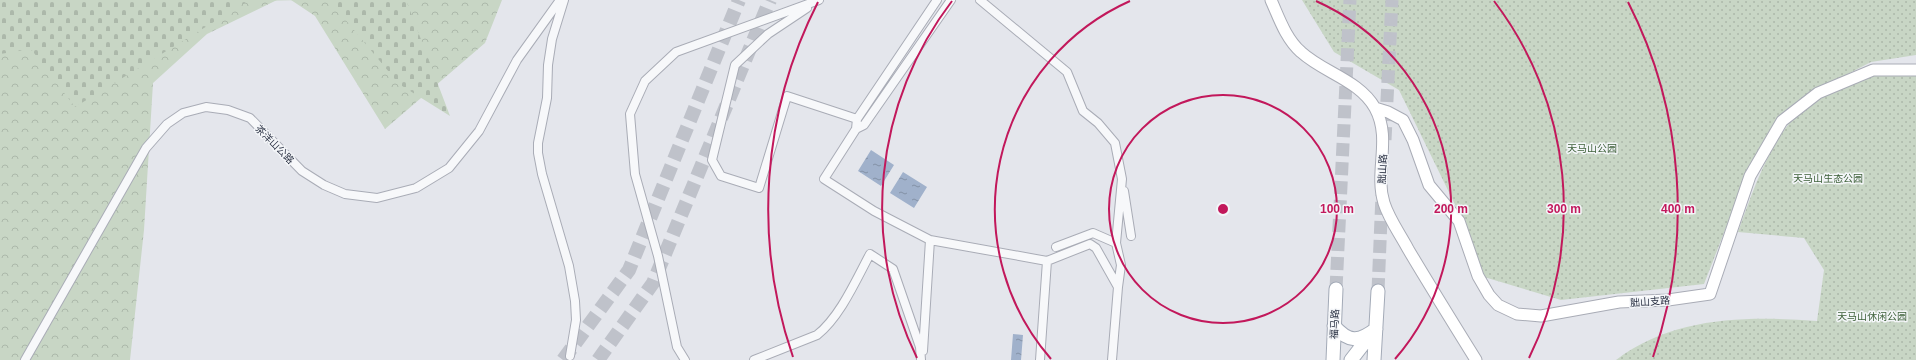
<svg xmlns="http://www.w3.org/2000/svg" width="1916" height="360" font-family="Arial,'Noto Sans SC',sans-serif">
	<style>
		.forest { fill: url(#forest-crowns) }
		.cemetery { fill: url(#cemetery-stones) }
		.park { fill: url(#park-dots) }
		.water { fill: url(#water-ripples) }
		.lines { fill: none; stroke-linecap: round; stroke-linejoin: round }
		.primary-tunnel { stroke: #bfc2ca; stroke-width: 13; stroke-dasharray: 13 6; stroke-linecap: butt }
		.highway-tunnel { stroke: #bfc2ca; stroke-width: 14; stroke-dasharray: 14 7; stroke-linecap: butt }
		.street-casing { stroke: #a9acb6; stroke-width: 10 }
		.secondary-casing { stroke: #a9acb6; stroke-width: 13 }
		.primary-casing { stroke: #a3aab7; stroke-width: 15 }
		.street { stroke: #f7f8fa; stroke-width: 8 }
		.secondary { stroke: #fff; stroke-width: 11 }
		.primary { stroke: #fff; stroke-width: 13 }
		.ring { fill: none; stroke: #c2185b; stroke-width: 2 }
		.labels { text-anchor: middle; stroke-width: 3; stroke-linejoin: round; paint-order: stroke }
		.street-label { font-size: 10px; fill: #2b3244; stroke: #f4f6f9 }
		.park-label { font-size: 10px; fill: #3d6039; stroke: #f4f6f9 }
		.centre { fill: #c2185b; stroke: #f4f6f9; stroke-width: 2 }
		.ring-label { font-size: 12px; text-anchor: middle; font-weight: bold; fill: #c2185b; stroke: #f4f6f9; stroke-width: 3; stroke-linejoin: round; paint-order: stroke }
	</style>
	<defs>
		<pattern id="forest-crowns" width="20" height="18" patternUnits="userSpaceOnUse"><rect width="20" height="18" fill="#c8d6c5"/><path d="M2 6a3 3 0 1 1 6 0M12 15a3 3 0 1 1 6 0" fill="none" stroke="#acb8aa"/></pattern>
		<pattern id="cemetery-stones" width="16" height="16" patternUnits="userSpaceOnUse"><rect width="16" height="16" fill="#c8d6c5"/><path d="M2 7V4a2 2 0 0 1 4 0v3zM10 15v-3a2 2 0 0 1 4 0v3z" fill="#acb8aa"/></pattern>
		<pattern id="park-dots" width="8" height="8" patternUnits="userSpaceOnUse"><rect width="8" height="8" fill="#c8d6c5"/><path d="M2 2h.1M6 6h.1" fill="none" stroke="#acb8aa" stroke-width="1.8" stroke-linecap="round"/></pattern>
		<pattern id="water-ripples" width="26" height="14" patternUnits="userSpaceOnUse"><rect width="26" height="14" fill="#a0b1cb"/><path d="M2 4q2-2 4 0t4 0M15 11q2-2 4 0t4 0" fill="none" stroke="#8391a6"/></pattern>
	</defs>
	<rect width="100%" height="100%" fill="#e4e6ec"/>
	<!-- forest -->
	<path class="forest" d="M0,0H277L207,34L153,83L144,230L130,360H0Z
		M291,0H502L485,43L385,129L315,16Z"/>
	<!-- cemetery -->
	<path class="cemetery" d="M0,0H302L248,1L75,107L31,49L0,54Z
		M329,0H406L450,116L399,84Z"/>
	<!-- park -->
	<path class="park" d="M1302,0H1916V55L1871,62L1803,97L1776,120L1758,151L1743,184L1704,284L1561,300L1484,277L1463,221L1399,90L1334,52Z
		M1892,66L1916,68V360H1616C1674,316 1748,316 1817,321L1824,270L1804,238L1738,232C1755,185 1773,129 1815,98C1822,94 1831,91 1838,88C1856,81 1874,73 1892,66Z"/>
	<!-- water -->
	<path class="water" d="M871,150L894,165L881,186L858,171Z
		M903,172L927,187L914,208L890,193Z
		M1013,334L1023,335L1021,360H1011Z"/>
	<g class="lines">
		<!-- primary-tunnel -->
		<path class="primary-tunnel" d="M1385,140L1392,0
			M1336,289L1350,0
			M1378,291L1382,195"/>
		<!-- highway-tunnel -->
		<path class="highway-tunnel" d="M563,360L629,270L739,0
			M598,360L653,283L770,0"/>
		<defs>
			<path id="street" d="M564,0L552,39L548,65L547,98L538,143V153L542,174L569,266L575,301L576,320L570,356
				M937,0L857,119L856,129L864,125L951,0
				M980,0L1067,72L1083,111L1098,123L1115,143L1122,179L1116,243
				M807,8L768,34L735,65L712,160L721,176L759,188L787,96L857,119
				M856,129L824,179L874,211L930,240L1047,261L1090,244L1096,248L1118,287L1112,360
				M1124,191L1131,236
				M1056,247L1093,233L1116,243L1121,265L1118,287
				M923,351L930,240
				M25,360L146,148L167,124L183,113L206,107L228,110L250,118L302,171L324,185L345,194L377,198L416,188L449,168L479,131L517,60L560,0
				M685,360L677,347L658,256L635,174L630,114L645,81L676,52L819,0
				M754,360L817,335C840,317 856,280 870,254L893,269L920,347L921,360
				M1040,360L1047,261"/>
			<path id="secondary" d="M1271,0C1279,18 1286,39 1301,52C1324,73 1359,80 1375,108C1392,139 1374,171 1384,203C1389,219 1400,234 1408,249C1430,286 1453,323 1476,360
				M1375,108L1388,112L1403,120L1413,140L1429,185L1459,221L1478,276L1489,295L1498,305L1517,314L1541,316L1619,302L1668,300L1710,294L1750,176L1782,121L1818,93L1873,70H1916"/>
			<path id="primary" d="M1334,326C1349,343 1359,342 1376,329
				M1333,360L1336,289
				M1351,360L1372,333
				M1374,360L1378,291"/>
		</defs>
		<!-- street casing -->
		<use href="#street" class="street-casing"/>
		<!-- secondary casing -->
		<use href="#secondary" class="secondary-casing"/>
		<!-- primary casing -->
		<use href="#primary" class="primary-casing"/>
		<!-- street -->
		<use href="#street" class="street"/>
		<!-- secondary -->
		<use href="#secondary" class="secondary"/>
		<!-- primary -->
		<use href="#primary" class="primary"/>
	</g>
	<!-- distance rings -->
	<g class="ring">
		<circle cx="1223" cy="209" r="114"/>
		<path d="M1051 359A228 228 0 0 1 1130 1M1316 1A228 228 0 0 1 1395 359"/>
		<path d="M917 358A341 341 0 0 1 952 1M1494 1A341 341 0 0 1 1529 358"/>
		<path d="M793 357A455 455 0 0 1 818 2M1628 2A455 455 0 0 1 1653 357"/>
	</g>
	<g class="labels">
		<!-- street labels -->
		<g class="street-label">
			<text transform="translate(275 144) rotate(45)" y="4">茶洋山公路</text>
			<text transform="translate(1382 169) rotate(-87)" y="4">胐山路</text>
			<text transform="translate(1650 301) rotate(-4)" y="4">胐山支路</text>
			<text transform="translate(1334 324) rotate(-87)" y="4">福马路</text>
		</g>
		<!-- park labels -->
		<g class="park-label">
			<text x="1592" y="152">天马山公园</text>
			<text x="1828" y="182">天马山生态公园</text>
			<text x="1872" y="320">天马山休闲公园</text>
		</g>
	</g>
	<circle cx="1223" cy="209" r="6" class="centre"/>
	<g class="ring-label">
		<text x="1337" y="213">100 m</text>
		<text x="1451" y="213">200 m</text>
		<text x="1564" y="213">300 m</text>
		<text x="1678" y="213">400 m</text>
	</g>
</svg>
